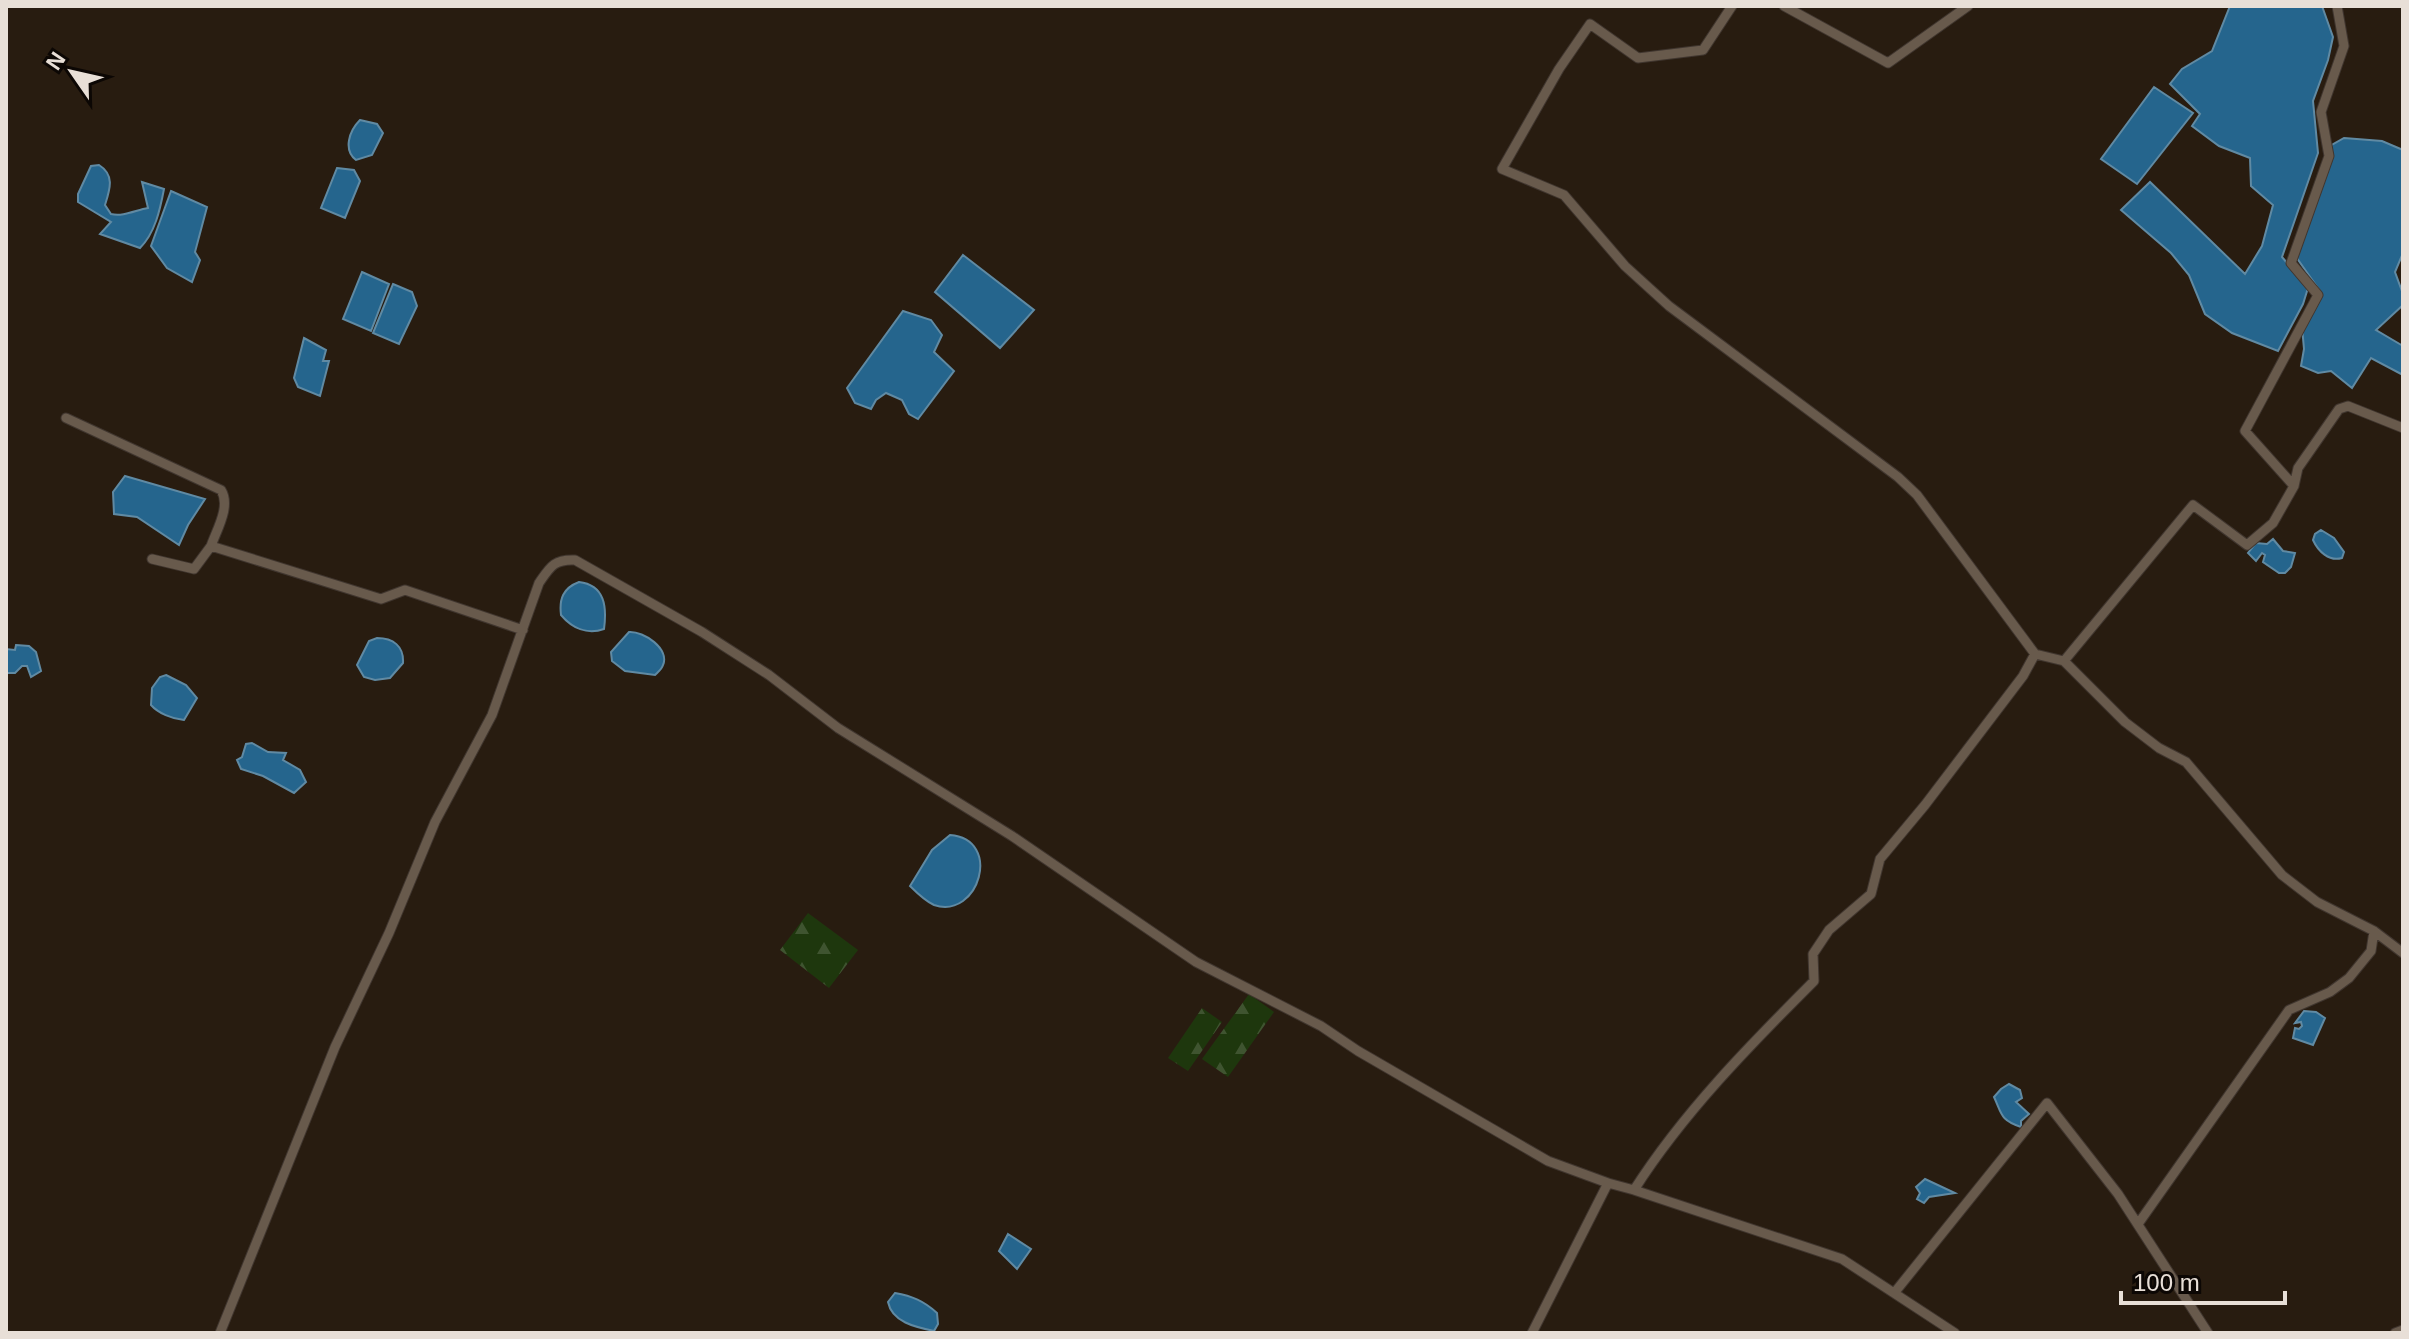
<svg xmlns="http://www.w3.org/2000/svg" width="2409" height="1339" font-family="Arial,sans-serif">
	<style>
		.forest { fill: url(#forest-firs) }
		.water { fill: #25658d; stroke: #608aa3; stroke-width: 2 }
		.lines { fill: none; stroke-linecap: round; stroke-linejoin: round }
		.minor-casing { stroke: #40362f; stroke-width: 11 }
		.minor { stroke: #685a4c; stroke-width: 9 }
	</style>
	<defs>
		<pattern id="forest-firs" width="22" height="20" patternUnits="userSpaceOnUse" patternTransform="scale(2)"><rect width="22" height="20" fill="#1e370d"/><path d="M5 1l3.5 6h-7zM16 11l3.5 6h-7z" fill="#3f5430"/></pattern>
	</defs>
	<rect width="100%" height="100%" fill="#281c10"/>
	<!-- forest -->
	<path class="forest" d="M808,913L858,950L829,988L780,950Z
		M1249,994L1274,1012L1228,1077L1202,1059Z
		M1202,1008L1222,1022L1188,1071L1168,1058Z"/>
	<!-- water -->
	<path class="water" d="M2230,6H2322L2333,37L2328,60L2313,101L2318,153L2282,257L2308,288L2303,304L2278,351L2232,333L2205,314L2189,275L2171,253L2121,210L2150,182L2245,274L2262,246L2273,205L2251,186L2250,158L2219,146L2192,126L2200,114L2170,84L2182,69L2212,51Z
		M2154,87L2193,113L2137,184L2101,159Z
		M360,120L377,124L383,133L372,155L356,160C343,150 349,131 360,120Z
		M2344,138L2382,141L2403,150V253L2395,272L2403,294V305L2376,330L2403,346V375L2371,358L2352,388L2331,371L2318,373L2301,366L2304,349L2302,327L2320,291L2294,254L2330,146Z
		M99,165C115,175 110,189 105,205L111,214C123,217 136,210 148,208L142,182L164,189C160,210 155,233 140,248L100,234L111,222L78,202V194L91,166Z
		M337,168L354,170L360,181L345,218L321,208Z
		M171,191L207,207L195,252L200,260L192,282L167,268L151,246Z
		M963,255L1034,310L1000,348L935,292Z
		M362,272L389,284L371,331L343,319Z
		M393,284L412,292L417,306L399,344L373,333Z
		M903,311L931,320L942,335L934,352L954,371L918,419L909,414L902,400L886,393L876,400L871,409L855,403L847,388Z
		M304,338L326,350L323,361H329L320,396L298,387L294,378Z
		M125,476L205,499L188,525L179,545L137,517L114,514L113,492Z
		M2321,530L2334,538L2344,552L2342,558C2329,562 2318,551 2313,540L2315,534Z
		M2273,539L2283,551L2295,553L2291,567L2285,573H2279L2263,562L2265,555L2262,553L2256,561L2248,553L2256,543L2267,544Z
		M579,582C605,585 607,607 604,629C587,635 572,628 561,615C559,599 563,588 579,582Z
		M629,632C644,631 670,649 663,665C662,669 658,672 655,675L625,671L612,661L611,652Z
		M377,638C393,638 404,646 403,663L390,678L375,680L364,677L357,665L369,641Z
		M16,645L29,646L36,652L41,671L31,677L27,666H22L15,673H6V649L15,650Z
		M166,675L186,685L197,698L184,720C172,719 158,713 151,705L152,688L160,677Z
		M252,743L268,752L286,753L283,760L300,770L306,782L294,793L263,776L241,769L237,760L242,757L246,744Z
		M950,835C1003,839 979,920 934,905C925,901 917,893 910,886L932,850Z
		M2304,1011L2316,1012L2325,1018L2313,1045L2293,1038L2295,1028L2299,1029L2302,1026L2301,1022L2295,1023Z
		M2009,1084L2020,1090L2022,1098L2016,1102L2029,1114L2021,1121V1127C2000,1120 2002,1114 1994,1097L2001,1089Z
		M1925,1179L1955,1193L1929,1197L1924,1203L1917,1199L1920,1193L1916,1187Z
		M1008,1234L1031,1249L1017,1269L999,1251Z
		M895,1293C912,1296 924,1301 937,1313L938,1324L934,1331C915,1327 892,1322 888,1302Z"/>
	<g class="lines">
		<defs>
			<path id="minor" d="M1732,6L1703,50L1638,58L1590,24L1559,69L1502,169L1564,195L1625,266L1669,306L1898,477L1917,495L2035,654
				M1784,6L1888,63L1968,6
				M66,418L221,490C231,506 217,529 211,546
				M2294,486L2298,468L2339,409L2348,406L2403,428
				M152,559L194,569L211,546L381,599L405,590L523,630
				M2064,661L2125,722L2159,748L2186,762L2282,875L2317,902L2374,931L2403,953
				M1634,1190L1842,1259L1955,1333
				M2138,1224L2289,1010L2330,992L2349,978L2371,951L2374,931
				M1895,1292L2047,1103L2118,1194L2208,1333
				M220,1333L335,1047L389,933L435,822L492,715L539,583C550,567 554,559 575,560L702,632L769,675L838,728L1012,836L1196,962L1321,1026L1358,1051L1548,1161L1608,1183
				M1532,1333L1608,1183L1634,1190C1683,1113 1750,1045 1814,981L1813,954L1829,930L1871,894L1880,859L1925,805L2023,676L2035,654L2064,661L2193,505L2247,545L2273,523L2294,486L2245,431L2318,295L2291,263L2329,156L2321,112L2344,46L2337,6
				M2395,1333L2403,1330"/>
		</defs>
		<!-- minor casing -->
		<use href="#minor" class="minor-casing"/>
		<!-- minor -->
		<use href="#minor" class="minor"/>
	</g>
	<!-- border -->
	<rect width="2409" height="1339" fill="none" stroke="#e8dfd7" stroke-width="16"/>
	<!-- north arrow -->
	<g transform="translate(72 72) rotate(304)" stroke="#0c0704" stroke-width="6" paint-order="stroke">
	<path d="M0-6L14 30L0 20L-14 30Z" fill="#e8dfd7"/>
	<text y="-12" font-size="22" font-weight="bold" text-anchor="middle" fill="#e8dfd7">N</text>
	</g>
	<!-- scale -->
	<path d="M2121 1291v12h164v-12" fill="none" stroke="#e8dfd7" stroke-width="4"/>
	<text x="2133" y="1291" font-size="24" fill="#e8dfd7" stroke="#0c0704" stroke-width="6" paint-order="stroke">100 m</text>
</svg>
